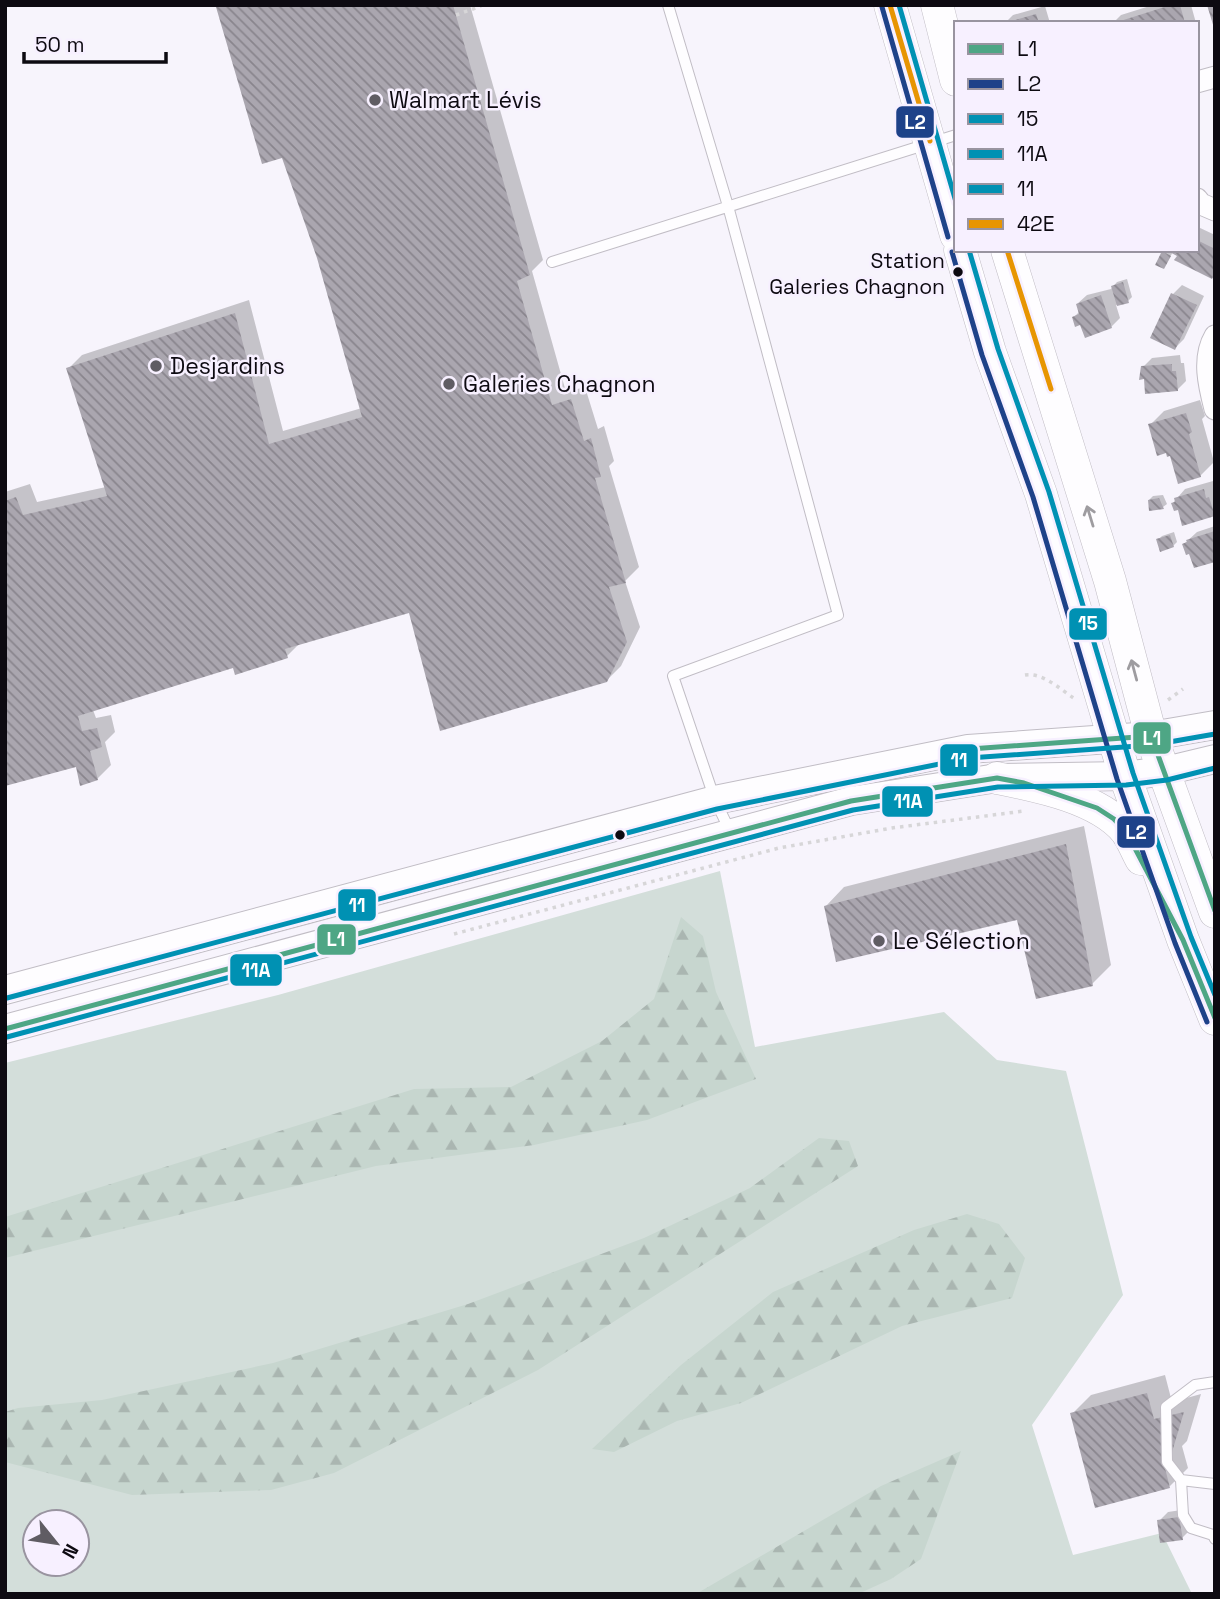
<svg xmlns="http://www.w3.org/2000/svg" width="1220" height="1599" font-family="'Space Grotesk',sans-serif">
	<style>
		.grass { fill: #d3deda; fill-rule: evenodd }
		.forest { fill: url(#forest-firs) }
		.shadow { fill: #0003 }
		.building { fill: url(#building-back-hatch) }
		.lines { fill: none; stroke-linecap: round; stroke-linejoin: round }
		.service-casing { stroke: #c1bdc5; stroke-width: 12 }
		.minor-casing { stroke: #c1bdc5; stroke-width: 23 }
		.secondary-casing { stroke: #c1bdc5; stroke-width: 30 }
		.primary-casing { stroke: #c1bdc5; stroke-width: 33 }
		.path { stroke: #d7d6d8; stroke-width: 3.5; stroke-dasharray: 3.5 5; stroke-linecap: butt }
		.service { stroke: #fefdff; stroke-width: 10 }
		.minor { stroke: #fefdff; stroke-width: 21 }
		.secondary { stroke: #fefdff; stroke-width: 28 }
		.primary { stroke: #fefdff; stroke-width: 32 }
		.bus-1-casing { stroke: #f7f0ff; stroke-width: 10 }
		.bus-2-casing { stroke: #f7f0ff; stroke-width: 10 }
		.bus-3-casing { stroke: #f7f0ff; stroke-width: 10 }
		.bus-4-casing { stroke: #f7f0ff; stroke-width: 10 }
		.bus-5-casing { stroke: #f7f0ff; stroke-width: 10 }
		.bus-6-casing { stroke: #f7f0ff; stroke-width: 10 }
		.bus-1 { stroke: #4ea685; stroke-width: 5 }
		.bus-2 { stroke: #1e4289; stroke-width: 5 }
		.bus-3 { stroke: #0091b3; stroke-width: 5 }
		.bus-4 { stroke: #0091b3; stroke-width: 5 }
		.bus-5 { stroke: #0091b3; stroke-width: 5 }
		.bus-6 { stroke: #e79502; stroke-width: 5 }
		.oneway { stroke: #9e9ca0 }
		.poi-dot { fill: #5f5c63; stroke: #f7f0ff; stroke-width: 2.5 }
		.bus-dot { fill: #0d0a11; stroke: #f7f0ff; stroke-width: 2.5 }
		.labels { text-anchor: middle; stroke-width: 5; stroke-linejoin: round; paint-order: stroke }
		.bus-label { font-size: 21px; fill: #0d0a11; stroke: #f7f0ff; text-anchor: end }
		.poi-label { font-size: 23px; fill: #0d0a11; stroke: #f7f0ff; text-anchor: start }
		.line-badge { stroke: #f7f0ff; stroke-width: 2.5 }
		.badge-label { font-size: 19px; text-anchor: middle; font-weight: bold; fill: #fff }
	</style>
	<defs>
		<pattern id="forest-firs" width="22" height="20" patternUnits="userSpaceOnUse" patternTransform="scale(1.75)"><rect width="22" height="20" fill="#c7d6cf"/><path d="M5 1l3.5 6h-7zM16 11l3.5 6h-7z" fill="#aab6b1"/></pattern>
		<pattern id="building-back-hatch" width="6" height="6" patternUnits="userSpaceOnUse" patternTransform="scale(1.75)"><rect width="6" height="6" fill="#aaa6af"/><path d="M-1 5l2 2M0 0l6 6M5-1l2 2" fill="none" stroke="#89858d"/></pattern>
	</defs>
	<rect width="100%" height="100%" fill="#f7f4fc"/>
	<!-- grass -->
	<path class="grass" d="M720,871L755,1047L944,1012L997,1060L1066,1071L1123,1295L1032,1425L1073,1555L1162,1533L1192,1594H5V1063L278,995ZM35,1522H77V1564H35Z"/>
	<!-- forest -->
	<path class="forest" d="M681,917L703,936L716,992L756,1079L647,1120L534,1145L376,1166L5,1258V1217L414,1089L511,1087L602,1041L654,999Z
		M819,1138L849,1141L858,1166L538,1370L334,1473L271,1490L132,1495L5,1462V1412L18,1408L102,1400L273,1363L468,1304L644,1238L750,1188Z
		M967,1214L999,1224L1025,1258L1012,1298L902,1326L741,1403L677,1421L614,1452L592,1449L681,1365L773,1292L914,1230Z
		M961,1451L921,1559L891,1579L858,1594H696L881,1486Z"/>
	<!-- shadow -->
	<path class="shadow" d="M219,5H470L543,260L532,271L566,392L585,387L598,429L604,426L614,461L609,466L639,567L625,581L640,627L621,666L606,681L410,611L300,643L287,656L234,666L93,710L96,718L111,715L115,732L105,742L111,765L97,779L77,765L5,784V492L30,484L37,502L106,487L68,369L82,355L249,300L283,431L362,408L319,258L283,155L218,7Z
		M1153,5H1191L1196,23H1113L1121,15Z
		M1045,6L1050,23H1005L1013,15Z
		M1198,227L1215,235V274L1211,277L1173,252L1164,267L1166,250H1197Z
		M1127,279L1132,297L1128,301L1116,305L1120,318L1111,327L1082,323L1074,317L1080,311L1077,304L1087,295L1111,289L1117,282Z
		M1182,285L1204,296L1184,339L1175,348L1173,294Z
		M1180,355L1181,363H1184L1186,381L1177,390L1143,367L1152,358Z
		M1200,400L1205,416L1202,419L1214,462L1200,476L1172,454L1150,425L1164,411Z
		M1213,481L1215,489L1214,515L1179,508L1173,503L1185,489Z
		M1163,495L1167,504L1163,507L1149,500L1153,496Z
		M1215,526V560L1184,544L1197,532Z
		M1174,532L1177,542L1173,546L1158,540L1162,536Z
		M1084,826L1111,965L1092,984L1018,918L826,906L844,887Z
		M1165,1375L1172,1402L1201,1394L1187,1441L1182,1446L1188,1468L1170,1486L1072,1414L1091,1395Z
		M1188,1509L1191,1529L1182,1538L1159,1521L1168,1512Z"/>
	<!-- building -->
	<path class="building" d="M220,5H453L530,275L517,281L552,405L571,399L584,441L591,438L601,477L595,478L626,583L609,587L627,642L607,682L440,731L409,613L285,649L288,658L235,675L233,668L78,716L82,731L97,728L102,747L90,751L98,780L80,786L76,767L5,786V501L16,497L23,515L107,496L66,368L235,313L269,444L362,417L317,258L282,158L262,164L216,7Z
		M1171,5H1180L1185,23H1114Z
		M1207,5H1215V28H1214Z
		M1036,14L1039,23H1008V22Z
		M1197,240L1215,249V273L1212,279L1174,260L1177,256L1166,250H1197Z
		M1162,251L1171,256L1164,269L1155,265Z
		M1123,282L1129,303L1117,306L1111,286Z
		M1171,293L1197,305L1175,350L1150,338Z
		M1101,295L1112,328L1085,338L1080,325L1075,327L1072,317L1079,314L1076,304Z
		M1172,364V371H1176L1178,391L1145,394L1144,379L1139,380L1141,366Z
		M1186,413L1192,432L1189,434L1201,477L1178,484L1170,456L1167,457L1166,453L1157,456L1148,424Z
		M1204,489L1206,498L1209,497L1215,516L1182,526L1178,510L1174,511L1171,503L1175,502L1174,498Z
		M1159,498L1164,509L1149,511L1148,500Z
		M1215,531V562L1194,568L1189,554L1186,555L1182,544L1187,542L1186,540Z
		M1170,535L1174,547L1160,552L1156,539Z
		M1066,844L1093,986L1036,999L1017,920L836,962L824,906Z
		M1147,1393L1154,1419L1184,1412L1169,1462L1163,1460L1170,1488L1095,1508L1070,1413Z
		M1179,1517L1183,1540L1160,1543L1157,1520Z"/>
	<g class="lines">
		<defs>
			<path id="service" d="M668,5L728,206L838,615L673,676L715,800L731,833
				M552,262L956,135
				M1215,1382L1195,1385L1166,1407L1167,1462L1181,1480L1215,1484
				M1181,1480L1183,1515L1191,1528L1213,1535L1215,1539"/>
			<path id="minor" d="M1197,82L1215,77
				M1197,199L1201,204L1215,210
				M1215,336C1202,358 1209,386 1215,409"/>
			<path id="secondary" d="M5,990L715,800L968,749L1151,736L1215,725
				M5,1029L851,801L997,778L1125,776L1165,771L1215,759"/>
			<path id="primary" d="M890,5L956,235
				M937,5L956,80
				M960,250L990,352L1041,494L1125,776L1183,940L1215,1019
				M1007,250L1110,581L1151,736L1215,912
				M997,778C1037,786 1099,798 1126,831C1132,839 1136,850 1141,859"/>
		</defs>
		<!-- service casing -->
		<use href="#service" class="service-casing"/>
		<!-- minor casing -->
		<use href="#minor" class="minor-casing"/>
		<!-- secondary casing -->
		<use href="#secondary" class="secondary-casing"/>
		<!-- primary casing -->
		<use href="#primary" class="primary-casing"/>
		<!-- path -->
		<path class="path" d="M456,15L481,6
			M1025,675C1043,672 1061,690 1075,699
			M1168,700L1183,689
			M454,934L779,848L892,828L1024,811"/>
		<!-- service -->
		<use href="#service" class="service"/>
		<!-- minor -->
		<use href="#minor" class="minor"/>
		<!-- secondary -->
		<use href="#secondary" class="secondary"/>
		<!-- primary -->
		<use href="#primary" class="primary"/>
		<defs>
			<path id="bus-1" d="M970,749L1151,736L1215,911
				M5,1029L851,801L997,778L1024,783L1097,808L1114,819L1127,833L1183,940L1215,1018"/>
			<path id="bus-2" d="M882,7L948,237
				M952,252L982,355L1033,497L1117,779L1175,943L1207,1022"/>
			<path id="bus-3" d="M899,5L956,202
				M969,250L998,349L1049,492L1133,773L1191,937L1215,995"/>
			<path id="bus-4" d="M7,1037L853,810L998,787L1126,785L1167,780L1215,768"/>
			<path id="bus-5" d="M7,998L717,809L969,758L1152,745L1215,734"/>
			<path id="bus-6" d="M890,5L930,141
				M1007,250L1051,389"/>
		</defs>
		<!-- bus-1 casing -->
		<use href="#bus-1" class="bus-1-casing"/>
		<!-- bus-2 casing -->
		<use href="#bus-2" class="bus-2-casing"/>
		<!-- bus-3 casing -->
		<use href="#bus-3" class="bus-3-casing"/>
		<!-- bus-4 casing -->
		<use href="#bus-4" class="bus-4-casing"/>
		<!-- bus-5 casing -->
		<use href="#bus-5" class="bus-5-casing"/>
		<!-- bus-6 casing -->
		<use href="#bus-6" class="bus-6-casing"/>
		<!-- bus-1 -->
		<use href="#bus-1" class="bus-1"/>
		<!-- bus-2 -->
		<use href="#bus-2" class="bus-2"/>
		<!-- bus-3 -->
		<use href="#bus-3" class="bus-3"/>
		<!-- bus-4 -->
		<use href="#bus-4" class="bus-4"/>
		<!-- bus-5 -->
		<use href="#bus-5" class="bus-5"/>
		<!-- bus-6 -->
		<use href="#bus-6" class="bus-6"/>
	</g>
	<!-- one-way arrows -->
	<defs><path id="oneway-shaft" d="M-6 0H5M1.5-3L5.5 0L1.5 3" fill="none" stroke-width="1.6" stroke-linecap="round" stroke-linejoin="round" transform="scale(1.75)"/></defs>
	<g class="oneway">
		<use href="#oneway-shaft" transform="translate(1090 516) rotate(-107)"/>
		<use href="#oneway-shaft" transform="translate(1134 670) rotate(-105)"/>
	</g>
	<!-- markers -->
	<g class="poi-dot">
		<circle cx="375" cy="100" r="7"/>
		<circle cx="156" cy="366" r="7"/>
		<circle cx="449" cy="384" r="7"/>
		<circle cx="879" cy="941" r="7"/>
	</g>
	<g class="bus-dot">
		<circle cx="958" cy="272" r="6"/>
		<circle cx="620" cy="835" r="6"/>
	</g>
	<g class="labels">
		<!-- bus labels -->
		<g class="bus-label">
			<text x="945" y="268">Station<tspan x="945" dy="26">Galeries Chagnon</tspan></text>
		</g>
		<!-- poi labels -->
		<g class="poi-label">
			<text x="389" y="108">Walmart Lévis</text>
			<text x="170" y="374">Desjardins</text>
			<text x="463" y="392">Galeries Chagnon</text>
			<text x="893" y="949">Le Sélection</text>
		</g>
	</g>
	<g class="line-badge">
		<rect x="895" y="105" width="40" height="34" rx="7" fill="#1e4289"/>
		<rect x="1068" y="607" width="40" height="34" rx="7" fill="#0091b3"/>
		<rect x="1132" y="721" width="40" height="34" rx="7" fill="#4ea685"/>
		<rect x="939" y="743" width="40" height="34" rx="7" fill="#0091b3"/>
		<rect x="881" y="785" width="53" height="33" rx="7" fill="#0091b3"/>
		<rect x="1116" y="815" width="40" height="34" rx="7" fill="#1e4289"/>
		<rect x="337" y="888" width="40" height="34" rx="7" fill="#0091b3"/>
		<rect x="316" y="923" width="41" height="33" rx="7" fill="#4ea685"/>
		<rect x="229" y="953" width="54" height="34" rx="7" fill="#0091b3"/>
	</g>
	<g class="badge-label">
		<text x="915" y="129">L2</text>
		<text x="1088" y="630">15</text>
		<text x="1152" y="745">L1</text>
		<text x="959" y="767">11</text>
		<text x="908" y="808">11A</text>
		<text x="1136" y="839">L2</text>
		<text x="357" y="912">11</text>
		<text x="336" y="946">L1</text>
		<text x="256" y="977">11A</text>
	</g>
	<!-- border -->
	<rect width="1220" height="1599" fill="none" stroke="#0d0a11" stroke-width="14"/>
	<!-- legend -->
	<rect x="954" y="21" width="245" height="231" fill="#f7f0ff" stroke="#9994a0" stroke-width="2"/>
	<rect x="968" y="44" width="35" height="10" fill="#4ea685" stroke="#9994a0" stroke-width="2"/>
	<text x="1017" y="56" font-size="21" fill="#0d0a11">L1</text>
	<rect x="968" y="79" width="35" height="10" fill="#1e4289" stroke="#9994a0" stroke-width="2"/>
	<text x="1017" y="91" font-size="21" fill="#0d0a11">L2</text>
	<rect x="968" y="114" width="35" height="10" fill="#0091b3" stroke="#9994a0" stroke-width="2"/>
	<text x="1017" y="126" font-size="21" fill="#0d0a11">15</text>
	<rect x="968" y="149" width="35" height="10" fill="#0091b3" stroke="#9994a0" stroke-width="2"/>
	<text x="1017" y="161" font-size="21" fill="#0d0a11">11A</text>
	<rect x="968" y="184" width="35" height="10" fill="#0091b3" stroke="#9994a0" stroke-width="2"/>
	<text x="1017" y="196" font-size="21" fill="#0d0a11">11</text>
	<rect x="968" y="219" width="35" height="10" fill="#e79502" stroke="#9994a0" stroke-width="2"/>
	<text x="1017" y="231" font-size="21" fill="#0d0a11">42E</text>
	<!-- north arrow -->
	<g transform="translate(56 1543) rotate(120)"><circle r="33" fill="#f7f0ff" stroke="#9994a0" stroke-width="2"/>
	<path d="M0-5L12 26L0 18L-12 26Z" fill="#5f5c63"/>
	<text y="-10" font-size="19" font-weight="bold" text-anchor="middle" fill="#0d0a11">N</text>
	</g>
	<!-- scale -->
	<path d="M24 52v10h142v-10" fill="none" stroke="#0d0a11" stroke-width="3.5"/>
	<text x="35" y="52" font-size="21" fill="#0d0a11" stroke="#f7f0ff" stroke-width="5" paint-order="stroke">50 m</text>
</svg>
